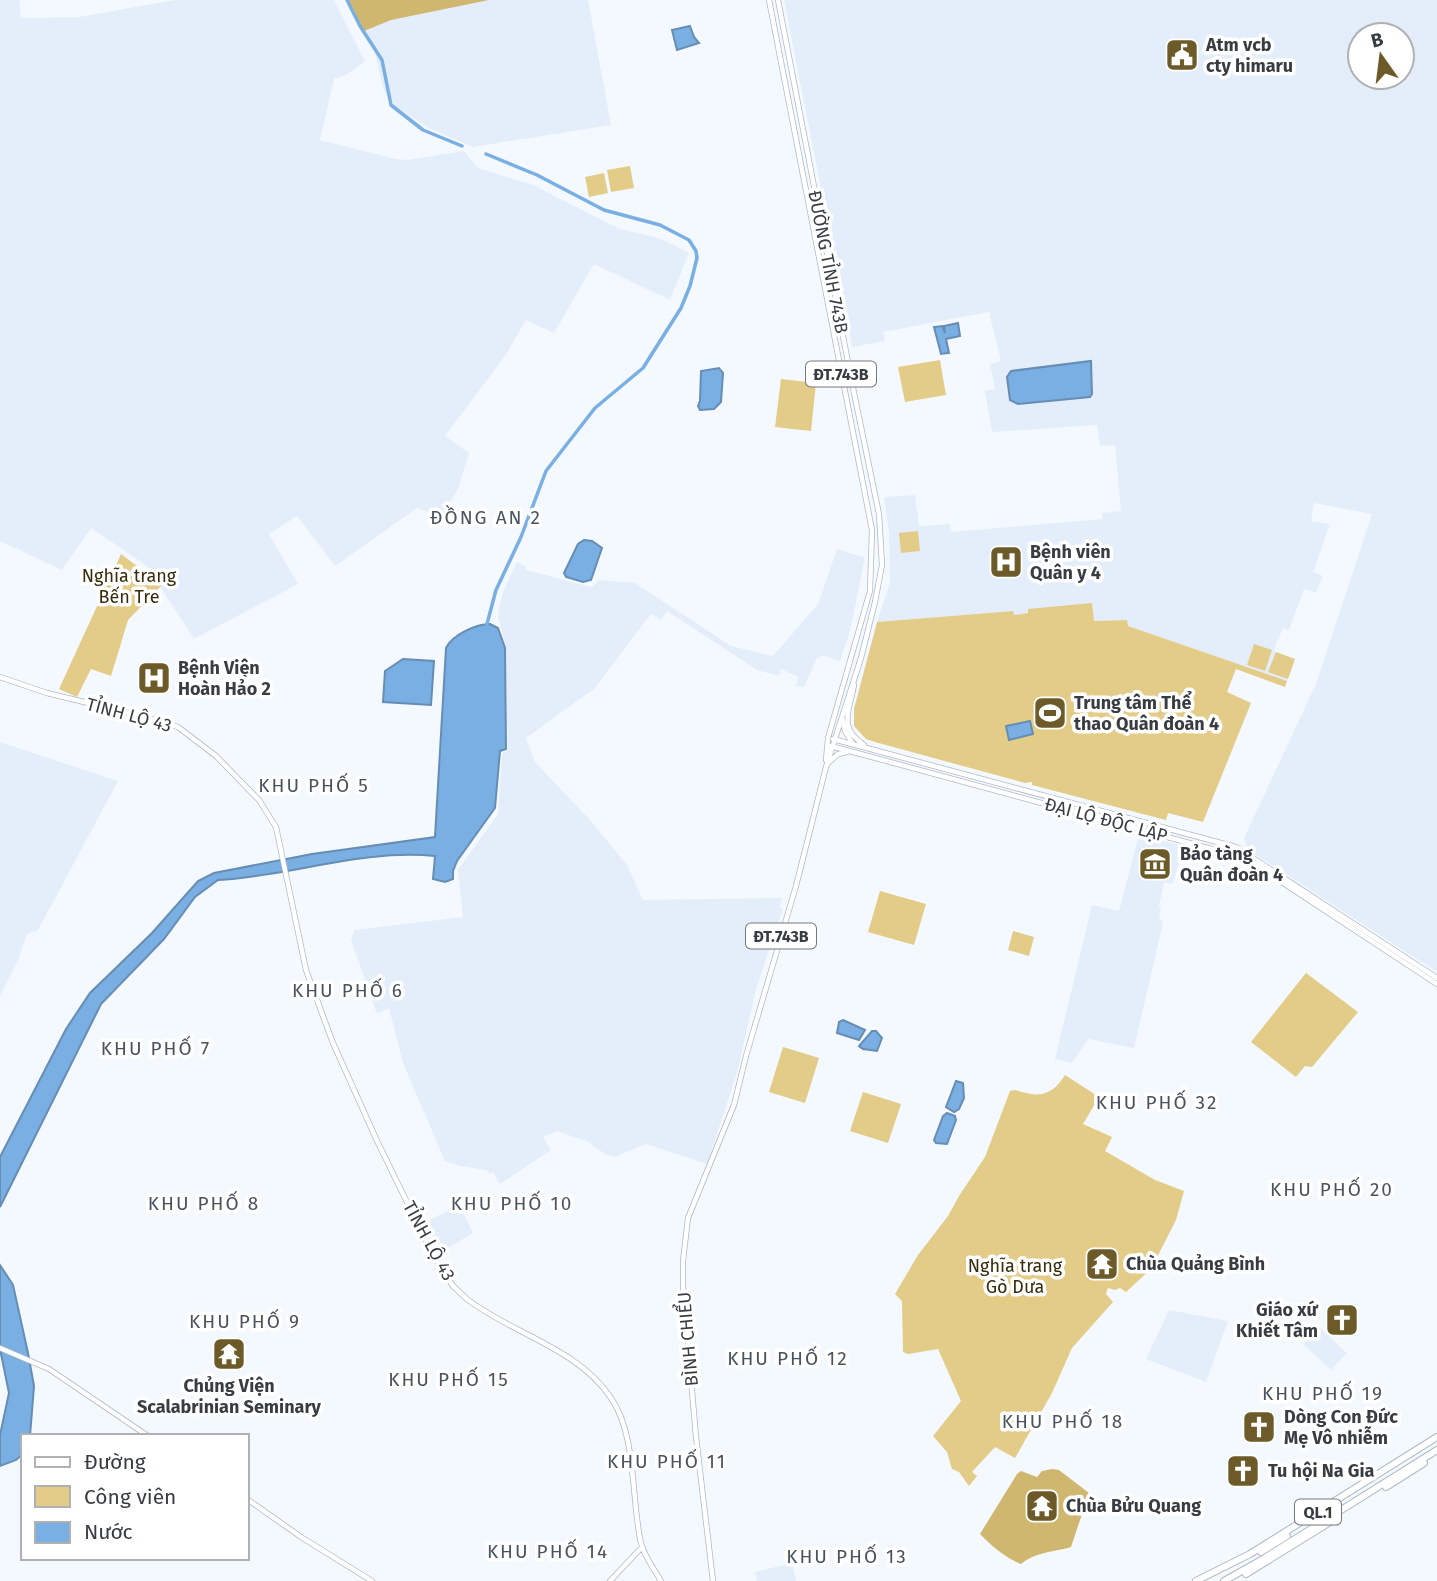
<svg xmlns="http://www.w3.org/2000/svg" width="1437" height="1581" font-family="'Fira Sans',sans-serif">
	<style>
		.built { fill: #e4eefa; fill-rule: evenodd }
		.green { fill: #e3cb88 }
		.forest { fill: #d0b770 }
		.water { fill: #79afe3; stroke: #668db3; stroke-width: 2 }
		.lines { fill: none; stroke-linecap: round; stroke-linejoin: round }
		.canal { stroke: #79afe3; stroke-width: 3.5 }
		.major-casing { stroke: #adb9c6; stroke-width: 6 }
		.highway-casing { stroke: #adb9c6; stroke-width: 8 }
		.major { stroke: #fff; stroke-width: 4.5 }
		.highway { stroke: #fff; stroke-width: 6 }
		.labels { text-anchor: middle; stroke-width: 7; stroke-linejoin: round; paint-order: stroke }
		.shield { fill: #fff; stroke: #74777b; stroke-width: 2 }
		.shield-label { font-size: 16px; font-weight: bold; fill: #383d42 }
		.poi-label { font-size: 18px; font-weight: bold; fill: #383d42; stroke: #fff; text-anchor: start }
		.street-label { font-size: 18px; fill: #383d42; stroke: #fff }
		.park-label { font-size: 18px; fill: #372d0c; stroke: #fff }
		.neighbourhood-label { font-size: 19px; letter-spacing: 2px; fill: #49535e; stroke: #fff }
	</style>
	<rect width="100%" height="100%" fill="#f4f9ff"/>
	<!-- built -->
	<path class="built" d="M0,0H19L21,18L79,17L174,0H334L365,61L346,75L334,79L320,140L396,159L408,160L464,151L478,168L533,185L620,229L659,238L689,253L670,300L594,264L554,333L526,320L505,356L445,436L469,453L458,489L441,517L417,508L335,566L297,516L269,534L298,584L194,639L147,566L91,528L62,570L0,541Z
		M348,0H588L611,125L473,147L429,128L396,107L384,91L372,42Z
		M784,0H1437V972L1247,849L1244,838L1316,684L1372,514L1314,503L1311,521L1330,524L1313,572L1323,576L1316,593L1304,589L1289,630L1283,628L1274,649L1275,652L1295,659L1287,681L1127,626V620L1093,621L1092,604L1028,610V613L1014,615L1012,611L877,622L890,583L889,533L884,497L915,495L919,526L950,524L951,532L1102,519V513L1121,511L1115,445L1100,446L1097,425L992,432L985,391L995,389L990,364L1001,361L989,312L883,332L885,341L852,347ZM1360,35H1402V77H1360Z
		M837,549L865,558L850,631L840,661L822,655L820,658H817L804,687L796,686L798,677L781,669L779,676L757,670L667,611L661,620L651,614L594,689L526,738L535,762L590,820L627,865L643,900L782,898L780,908H783L756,990L737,1073L707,1164L646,1144L615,1157L605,1154L588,1142L557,1131L543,1137L551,1150L500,1184L493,1172L490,1174L487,1170L460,1166L445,1161L403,1063L389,1008L377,1014L351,940L354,930L463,917L458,870L498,814L502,753L508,750L505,645L498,616L502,595L517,562L525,566L526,570L591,587L600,580L635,583L731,646L773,656L818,604Z
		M0,742L118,781L38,930L27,934L18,960L0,996Z
		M1139,835L1183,846L1173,884L1164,882L1159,907L1161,908L1159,916L1163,923L1134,1048L1088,1039L1072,1063L1055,1059L1092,905L1119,911Z
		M459,1205L473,1233L437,1255L422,1224Z
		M1169,1310L1228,1321L1206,1382L1146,1359Z
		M1319,1327L1347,1353L1331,1370L1303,1344Z
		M792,1563L796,1581H757L755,1572Z"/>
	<!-- green -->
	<path class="green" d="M630,166L634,188L611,192L607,170Z
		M604,173L608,193L589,197L585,177Z
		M940,360L946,395L905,402L898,367Z
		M781,379L816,383L811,431L775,427Z
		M918,531L920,551L901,553L899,533Z
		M121,554L162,585L128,620L111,676L91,669L77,697L59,689Z
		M1092,603L1094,621L1127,620L1128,626L1287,681L1285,687L1236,669L1227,692L1251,703L1203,822L1168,813L1166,820L1032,785V782L1025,783L875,742L866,739L854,726V709L877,622L1013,611L1014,615L1028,613V609Z
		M1254,644L1272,650L1265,671L1247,665Z
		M1276,652L1295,659L1288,679L1268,672Z
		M880,891L926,904L914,945L868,932Z
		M1013,931L1034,937L1029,956L1008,950Z
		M1306,973L1358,1012L1312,1067L1305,1066L1296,1077L1251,1042Z
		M783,1047L819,1058L805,1103L769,1092Z
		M1065,1075L1099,1097L1083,1124L1112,1137L1105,1151L1155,1180L1184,1191L1176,1220L1151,1269L1126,1292L1120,1288L1115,1290L1108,1288L1106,1294L1113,1302L1072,1348L1052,1393L1015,1458L995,1447L972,1472L977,1476L969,1486L959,1472L952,1469L947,1452L933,1436L961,1401L938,1349L908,1354L903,1352L902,1301L895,1294L918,1255L948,1216L959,1196L985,1157L1010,1091C1017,1089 1020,1092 1027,1093C1044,1098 1056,1090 1065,1075Z
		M863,1092L901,1104L888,1143L850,1131Z"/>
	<!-- forest -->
	<path class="forest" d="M348,0H489L391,20L364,31Z
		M1052,1469L1059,1470L1089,1493L1071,1547C1054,1552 1035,1552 1021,1564C1004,1557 993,1547 980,1534L1017,1474L1021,1471L1037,1477L1042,1471Z"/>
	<!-- water -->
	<path class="water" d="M690,26L694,37L699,43L677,50L672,30Z
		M958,323L960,336L946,339L949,353L941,354L934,327L942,326L945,333L944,326Z
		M1091,361L1092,394L1090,397L1018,404L1010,400L1007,377L1011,371Z
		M719,368L723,373L721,402L714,409L700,410L698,406L700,401L701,371Z
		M584,540L592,541L602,548L591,580L583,582L566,577L564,573L578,544Z
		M490,624L498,628L505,648L506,749L500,751L495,808L457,861L453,871V879L445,882L433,879L435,856C361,849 291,876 218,880L195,897L164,939L101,1004L0,1207V1157L66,1029L90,993L152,933L198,881L214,873L312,854L435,837L446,648C452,635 476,624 490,624Z
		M403,659L434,661L431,705L383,702L385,671Z
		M1030,721L1033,734L1009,740L1006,726Z
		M843,1020L865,1030L859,1040L837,1033L839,1022Z
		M872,1031H876L882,1038L877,1051L863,1049L859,1046Z
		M956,1081L963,1083L964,1098L959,1109L954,1112L946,1107Z
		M947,1113L955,1116L956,1120L947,1144L936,1143L934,1140L943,1116Z
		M0,1265L13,1285L28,1353L34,1386L30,1436H23V1454L16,1460L0,1466V1435L9,1393L0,1349Z"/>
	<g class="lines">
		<!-- canal -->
		<path class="canal" d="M347,0L360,26L382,60L391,105L423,130L462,146
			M486,154L537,175L604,210L660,225L689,240L696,251L697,258L690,286L681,308L643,368L595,408L546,471L521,537L496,590L487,624"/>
		<defs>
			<path id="major" d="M769,0L872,530L870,591L828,738L826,760
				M0,677L47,693L142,716L178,727L216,756L259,800L276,827L306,970L333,1043L378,1143L434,1257L453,1286L467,1299C512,1334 578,1348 611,1398C637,1435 631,1500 641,1543C644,1556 654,1569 661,1581
				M854,685C850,710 837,727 864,745
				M842,717L845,731L853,744
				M833,739L1236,847L1437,978
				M831,746L1245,858L1437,984
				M828,763L838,754L847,752
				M0,1348L49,1369L148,1436
				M247,1499L301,1537L372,1581
				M610,1581L642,1547
				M713,1581L696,1437L683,1286V1261L688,1218L734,1105L746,1056L796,886L826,767L861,658L875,602L882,565L879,514L854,393L778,0"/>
			<path id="highway" d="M1386,1487L1424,1463
				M1261,1552L1287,1536
				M1246,1574L1335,1519
				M1196,1581L1250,1554L1437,1437
				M1224,1581L1263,1559L1437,1450"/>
		</defs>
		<!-- major casing -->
		<use href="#major" class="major-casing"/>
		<!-- highway casing -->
		<use href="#highway" class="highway-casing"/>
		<!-- major -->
		<use href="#major" class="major"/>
		<!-- highway -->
		<use href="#highway" class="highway"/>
	</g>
	<!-- icons -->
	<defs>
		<symbol id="civic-square" viewBox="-11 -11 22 22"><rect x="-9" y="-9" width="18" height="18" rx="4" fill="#6c5b29" stroke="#fff"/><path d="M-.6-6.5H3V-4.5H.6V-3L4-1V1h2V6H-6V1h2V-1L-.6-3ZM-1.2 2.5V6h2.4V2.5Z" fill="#fff"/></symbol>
		<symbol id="hospital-square" viewBox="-11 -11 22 22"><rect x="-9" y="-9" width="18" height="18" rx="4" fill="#6c5b29" stroke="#fff"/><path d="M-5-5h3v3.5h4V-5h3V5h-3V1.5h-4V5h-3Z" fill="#fff"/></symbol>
		<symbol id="stadium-square" viewBox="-11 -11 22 22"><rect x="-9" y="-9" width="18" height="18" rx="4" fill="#6c5b29" stroke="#fff"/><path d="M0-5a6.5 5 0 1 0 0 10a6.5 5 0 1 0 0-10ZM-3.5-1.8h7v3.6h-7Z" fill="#fff"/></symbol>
		<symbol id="museum-square" viewBox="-11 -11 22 22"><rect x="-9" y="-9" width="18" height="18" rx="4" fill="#6c5b29" stroke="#fff"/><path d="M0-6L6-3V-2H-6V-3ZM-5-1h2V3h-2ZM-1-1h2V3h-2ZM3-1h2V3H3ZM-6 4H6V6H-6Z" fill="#fff"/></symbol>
		<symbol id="temple-square" viewBox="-11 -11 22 22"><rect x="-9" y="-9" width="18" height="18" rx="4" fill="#6c5b29" stroke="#fff"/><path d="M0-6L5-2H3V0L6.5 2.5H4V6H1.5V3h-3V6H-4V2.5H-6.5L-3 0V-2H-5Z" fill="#fff"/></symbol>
		<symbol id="church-square" viewBox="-11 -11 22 22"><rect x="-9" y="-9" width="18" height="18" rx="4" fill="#6c5b29" stroke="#fff"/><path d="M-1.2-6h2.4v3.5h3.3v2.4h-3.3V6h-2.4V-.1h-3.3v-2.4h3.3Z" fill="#fff"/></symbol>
	</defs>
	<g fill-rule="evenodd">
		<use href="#civic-square" x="1163" y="36" width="38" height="38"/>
		<use href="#hospital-square" x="987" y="543" width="38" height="38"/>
		<use href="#hospital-square" x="135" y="659" width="38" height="38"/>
		<use href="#stadium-square" x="1031" y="694" width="38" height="38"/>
		<use href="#museum-square" x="1136" y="845" width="38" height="38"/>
		<use href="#temple-square" x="1083" y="1245" width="38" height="38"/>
		<use href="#church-square" x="1323" y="1301" width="38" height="38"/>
		<use href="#temple-square" x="210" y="1335" width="38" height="38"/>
		<use href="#church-square" x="1240" y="1408" width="38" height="38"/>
		<use href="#church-square" x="1224" y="1452" width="38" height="38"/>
		<use href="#temple-square" x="1023" y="1487" width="38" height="38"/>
	</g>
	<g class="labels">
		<!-- shield labels -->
		<g class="shield">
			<rect x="806" y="361.5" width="70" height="25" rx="5"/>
			<rect x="746" y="923.5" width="70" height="25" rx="5"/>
			<rect x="1295" y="1499.5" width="46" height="25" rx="5"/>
		</g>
		<g class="shield-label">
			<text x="841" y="380">ĐT.743B</text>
			<text x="781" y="942">ĐT.743B</text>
			<text x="1318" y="1518">QL.1</text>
		</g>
		<!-- poi labels -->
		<g class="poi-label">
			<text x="1206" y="51">Atm vcb<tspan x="1206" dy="21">cty himaru</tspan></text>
			<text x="1030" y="558">Bệnh viên<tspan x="1030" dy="21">Quân y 4</tspan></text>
			<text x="178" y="674">Bệnh Viện<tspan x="178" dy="21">Hoàn Hảo 2</tspan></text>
			<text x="1074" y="709">Trung tâm Thể<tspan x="1074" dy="21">thao Quân đoàn 4</tspan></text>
			<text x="1180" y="860">Bảo tàng<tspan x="1180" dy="21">Quân đoàn 4</tspan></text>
			<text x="1126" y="1270">Chùa Quảng Bình</text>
			<text x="1318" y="1316" text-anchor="end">Giáo xứ<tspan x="1318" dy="21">Khiết Tâm</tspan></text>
			<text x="229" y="1392" text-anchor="middle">Chủng Viện<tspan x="229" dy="21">Scalabrinian Seminary</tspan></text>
			<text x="1284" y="1423">Dòng Con Đức<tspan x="1284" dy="21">Mẹ Vô nhiễm</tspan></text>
			<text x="1268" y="1477">Tu hội Na Gia</text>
			<text x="1066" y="1512">Chùa Bửu Quang</text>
		</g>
		<!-- street labels -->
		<g class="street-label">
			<text transform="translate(828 262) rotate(79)" y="6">ĐƯỜNG TỈNH 743B</text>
			<text transform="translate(129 715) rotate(15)" y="6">TỈNH LỘ 43</text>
			<text transform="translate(1106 820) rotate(15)" y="6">ĐẠI LỘ ĐỘC LẬP</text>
			<text transform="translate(429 1241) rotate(61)" y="6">TỈNH LỘ 43</text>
			<text transform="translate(688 1339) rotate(-95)" y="6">BÌNH CHIỂU</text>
		</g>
		<!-- park labels -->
		<g class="park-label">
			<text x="129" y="582">Nghĩa trang<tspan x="129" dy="21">Bến Tre</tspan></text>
			<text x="1015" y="1272">Nghĩa trang<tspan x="1015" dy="21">Gò Dưa</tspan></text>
		</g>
		<!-- neighbourhood labels -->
		<g class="neighbourhood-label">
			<text x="486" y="524">ĐỒNG AN 2</text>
			<text x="314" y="792">KHU PHỐ 5</text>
			<text x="348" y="997">KHU PHỐ 6</text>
			<text x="156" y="1055">KHU PHỐ 7</text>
			<text x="1157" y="1109">KHU PHỐ 32</text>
			<text x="1332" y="1196">KHU PHỐ 20</text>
			<text x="204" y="1210">KHU PHỐ 8</text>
			<text x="512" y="1210">KHU PHỐ 10</text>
			<text x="245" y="1328">KHU PHỐ 9</text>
			<text x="788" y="1365">KHU PHỐ 12</text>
			<text x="449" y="1386">KHU PHỐ 15</text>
			<text x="1323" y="1400">KHU PHỐ 19</text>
			<text x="1063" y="1428">KHU PHỐ 18</text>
			<text x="667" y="1468">KHU PHỐ 11</text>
			<text x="548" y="1558">KHU PHỐ 14</text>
			<text x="847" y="1563">KHU PHỐ 13</text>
		</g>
	</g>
	<!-- legend -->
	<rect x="21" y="1434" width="228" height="126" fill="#ffffff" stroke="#afb1b3" stroke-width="2"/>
	<rect x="35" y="1457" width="35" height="10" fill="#ffffff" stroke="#afb1b3" stroke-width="2"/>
	<text x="84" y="1469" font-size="21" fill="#383d42">Đường</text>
	<rect x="35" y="1486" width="35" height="21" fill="#e3cb88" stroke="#afb1b3" stroke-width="2"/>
	<text x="84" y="1504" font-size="21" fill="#383d42">Công viên</text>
	<rect x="35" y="1522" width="35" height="21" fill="#79afe3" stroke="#afb1b3" stroke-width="2"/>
	<text x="84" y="1539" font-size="21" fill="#383d42">Nước</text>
	<!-- north arrow -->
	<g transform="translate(1381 56) rotate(346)"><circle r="33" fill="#ffffff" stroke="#afb1b3" stroke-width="2"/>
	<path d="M0-5L12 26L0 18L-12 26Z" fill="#6c5b29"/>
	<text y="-10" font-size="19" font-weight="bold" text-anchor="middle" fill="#383d42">B</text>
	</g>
</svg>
